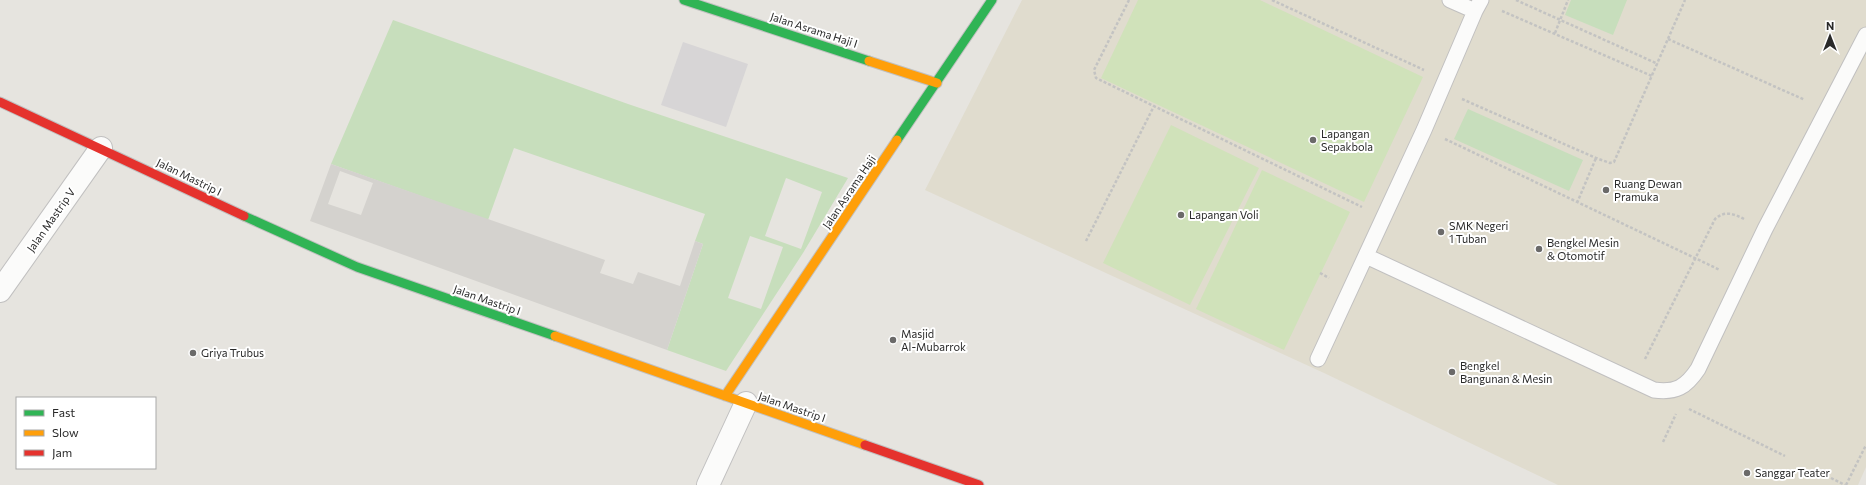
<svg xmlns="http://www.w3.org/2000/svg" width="1866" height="485" font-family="Commissioner,sans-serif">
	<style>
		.industrial { fill: #d7d5d6 }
		.education { fill: #e0dcce }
		.green { fill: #c7debc; fill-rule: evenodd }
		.pitch { fill: #d0e2ba }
		.plaza { fill: #d4d2ce; fill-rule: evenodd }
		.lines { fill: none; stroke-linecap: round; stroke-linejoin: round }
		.lane-casing { stroke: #c1c0c0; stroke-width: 17 }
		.street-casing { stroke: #c1c0c0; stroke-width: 24 }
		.fast-casing { stroke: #c1c0c0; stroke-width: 11 }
		.slow-casing { stroke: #c1c0c0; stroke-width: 11 }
		.jam-casing { stroke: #c1c0c0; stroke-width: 11 }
		.path { stroke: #c3c3c2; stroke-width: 2.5; stroke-dasharray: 3 2; stroke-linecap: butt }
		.lane { stroke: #fbfbfa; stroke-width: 15 }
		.street { stroke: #fbfbfa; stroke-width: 22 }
		.fast { stroke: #30b455; stroke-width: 9 }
		.slow { stroke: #ff9f0a; stroke-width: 9 }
		.jam { stroke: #e5322d; stroke-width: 9 }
		.poi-dot { fill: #6b6a69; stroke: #fff; stroke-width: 1.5 }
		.labels { text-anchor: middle; stroke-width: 4; stroke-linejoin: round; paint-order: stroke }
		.street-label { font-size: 11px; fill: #292929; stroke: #fff }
		.poi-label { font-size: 11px; fill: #292929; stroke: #fff; text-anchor: start }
	</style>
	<rect width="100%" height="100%" fill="#e6e4df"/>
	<!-- industrial -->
	<path class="industrial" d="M683,42L748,64L726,127L661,105Z"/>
	<!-- education -->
	<path class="education" d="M1022,0H1866V467L1858,485H1558L1324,373L925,190Z"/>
	<!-- green -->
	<path class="green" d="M1571,0H1627L1613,35L1565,15Z
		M393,20L628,104L848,178L803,253L726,371L667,350L703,244L695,241L705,214L514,148L488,220L331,164ZM786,178L822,192L801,249L765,236ZM750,236L783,247L761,309L728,298Z
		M1468,109L1583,160L1569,191L1454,139Z"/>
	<!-- pitch -->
	<path class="pitch" d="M1138,0H1260L1423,77L1364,202L1101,78Z
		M1171,125L1259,168L1190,305L1103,263Z
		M1262,170L1350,212L1284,350L1196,309Z"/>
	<!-- plaza -->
	<path class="plaza" d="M331,164L605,260L600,273L633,284L638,272L680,286L695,241L703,244L667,350L310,221ZM340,171L373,183L361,215L328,204Z"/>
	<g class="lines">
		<defs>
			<path id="lane" d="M1450,0L1475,11L1481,0
				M1366,256L1654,390C1676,393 1686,387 1698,369L1765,229L1866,35
				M1318,359L1424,130L1475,11"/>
			<path id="street" d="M0,291L101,148
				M708,485L746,403"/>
			<path id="fast" d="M684,0L869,61
				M897,140L992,0
				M244,216L357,267L555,336"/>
			<path id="slow" d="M869,61L937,83
				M555,336L865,445
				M725,396L897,140"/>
			<path id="jam" d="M0,102L244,216
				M865,445L979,485"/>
		</defs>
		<!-- lane casing -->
		<use href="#lane" class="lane-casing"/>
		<!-- street casing -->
		<use href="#street" class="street-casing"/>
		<!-- fast casing -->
		<use href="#fast" class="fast-casing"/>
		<!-- slow casing -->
		<use href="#slow" class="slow-casing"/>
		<!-- jam casing -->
		<use href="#jam" class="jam-casing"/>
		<!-- path -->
		<path class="path" d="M1129,0L1094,70L1096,78L1362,207
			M1272,0L1424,70
			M1516,0L1658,64
			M1502,11L1652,76
			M1555,33L1568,0
			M1668,39L1805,100
			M1462,99L1596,158L1610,163L1614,162L1685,0
			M1445,139L1720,270
			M1577,203L1596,158
			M1086,241L1154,106
			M1320,273L1329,278
			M1645,359L1715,219C1725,210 1734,214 1744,219
			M1689,409L1785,456
			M1663,442L1676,414
			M1831,478L1845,485
			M1846,485L1866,445"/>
		<!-- lane -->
		<use href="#lane" class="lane"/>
		<!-- street -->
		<use href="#street" class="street"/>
		<!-- fast -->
		<use href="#fast" class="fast"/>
		<!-- slow -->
		<use href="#slow" class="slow"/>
		<!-- jam -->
		<use href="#jam" class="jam"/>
	</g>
	<!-- markers -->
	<g class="poi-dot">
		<circle cx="1313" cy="140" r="4"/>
		<circle cx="1606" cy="190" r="4"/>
		<circle cx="1181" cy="215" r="4"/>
		<circle cx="1441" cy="232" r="4"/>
		<circle cx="1539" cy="249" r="4"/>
		<circle cx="893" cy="340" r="4"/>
		<circle cx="193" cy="353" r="4"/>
		<circle cx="1452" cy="372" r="4"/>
		<circle cx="1747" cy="473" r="4"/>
	</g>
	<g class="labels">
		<!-- street labels -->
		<g class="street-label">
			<text transform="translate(814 30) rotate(18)" y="4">Jalan Asrama Haji I</text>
			<text transform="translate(189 177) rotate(26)" y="4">Jalan Mastrip I</text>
			<text transform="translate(849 192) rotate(-56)" y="4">Jalan Asrama Haji</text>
			<text transform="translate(51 220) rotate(-55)" y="4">Jalan Mastrip V</text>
			<text transform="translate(487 300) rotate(19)" y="4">Jalan Mastrip I</text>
			<text transform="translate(792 407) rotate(19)" y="4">Jalan Mastrip I</text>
		</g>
		<!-- poi labels -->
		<g class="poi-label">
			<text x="1321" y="138">Lapangan<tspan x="1321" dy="13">Sepakbola</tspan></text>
			<text x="1614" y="188">Ruang Dewan<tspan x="1614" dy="13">Pramuka</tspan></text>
			<text x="1189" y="219">Lapangan Voli</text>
			<text x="1449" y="230">SMK Negeri<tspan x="1449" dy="13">1 Tuban</tspan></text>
			<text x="1547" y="247">Bengkel Mesin<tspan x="1547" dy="13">&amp; Otomotif</tspan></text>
			<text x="901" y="338">Masjid<tspan x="901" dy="13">Al-Mubarrok</tspan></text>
			<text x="201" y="357">Griya Trubus</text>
			<text x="1460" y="370">Bengkel<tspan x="1460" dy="13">Bangunan &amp; Mesin</tspan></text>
			<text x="1755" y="477">Sanggar Teater</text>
		</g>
	</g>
	<!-- legend -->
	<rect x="16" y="397" width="140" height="72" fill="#ffffff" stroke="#a9a9a9"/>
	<rect x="24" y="410" width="20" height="6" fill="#30b455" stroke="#a9a9a9"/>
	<text x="52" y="417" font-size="12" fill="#292929">Fast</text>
	<rect x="24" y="430" width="20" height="6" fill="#ff9f0a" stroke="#a9a9a9"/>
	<text x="52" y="437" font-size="12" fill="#292929">Slow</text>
	<rect x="24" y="450" width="20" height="6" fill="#e5322d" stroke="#a9a9a9"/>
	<text x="52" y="457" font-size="12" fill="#292929">Jam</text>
	<!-- north arrow -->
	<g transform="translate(1830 36)" stroke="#ffffff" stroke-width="3" paint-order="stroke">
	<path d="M0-3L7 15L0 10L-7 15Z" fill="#292929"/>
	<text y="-6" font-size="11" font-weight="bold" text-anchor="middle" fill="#292929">N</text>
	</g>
</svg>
